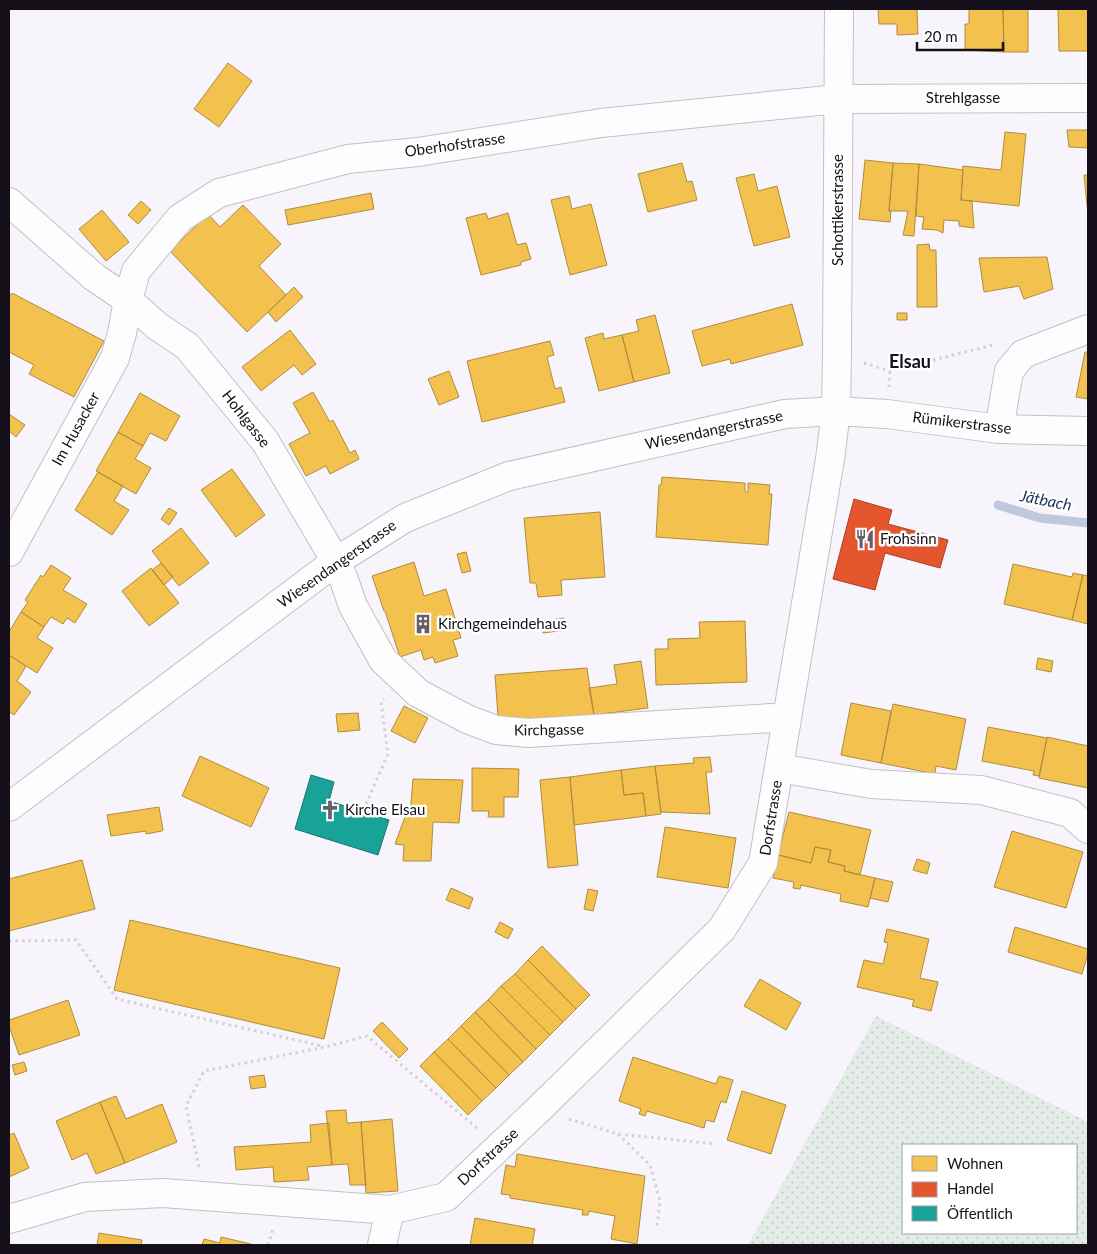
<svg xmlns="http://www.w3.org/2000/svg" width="1097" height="1254" font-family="Lato,sans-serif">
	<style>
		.grass { fill: url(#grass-dots); fill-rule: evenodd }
		.homes { fill: #f2c14e; stroke: #b08c3e }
		.shops { fill: #e4572e; stroke: #a64128 }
		.public { fill: #17a398; stroke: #167772 }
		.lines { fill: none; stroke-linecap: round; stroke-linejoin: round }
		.stream { stroke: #bfc8dd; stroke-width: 9 }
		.minor-casing { stroke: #c4bfc8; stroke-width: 30 }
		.major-casing { stroke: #c4bfc8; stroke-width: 30 }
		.path { stroke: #d3d1d3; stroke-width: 3; stroke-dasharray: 2.5 4; stroke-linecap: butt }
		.minor { stroke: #fefdfe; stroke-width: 28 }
		.major { stroke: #fefdfe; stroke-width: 28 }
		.labels { text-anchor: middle; stroke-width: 5; stroke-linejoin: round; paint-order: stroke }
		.street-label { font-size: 15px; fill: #150f19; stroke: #fff }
		.poi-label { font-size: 15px; fill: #150f19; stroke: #fff; text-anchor: start }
		.water-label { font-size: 16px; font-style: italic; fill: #1e3258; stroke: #fff }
		.quarter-label { font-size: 18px; font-weight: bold; fill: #150f19; stroke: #fff }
	</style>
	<defs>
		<pattern id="grass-dots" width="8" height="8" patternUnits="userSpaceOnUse" patternTransform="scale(1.25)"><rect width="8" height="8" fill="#e4ece8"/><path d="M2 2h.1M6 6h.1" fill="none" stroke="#c3c9c6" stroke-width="1.8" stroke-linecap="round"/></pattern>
	</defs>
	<rect width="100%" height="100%" fill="#f8f4fb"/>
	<!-- grass -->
	<path class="grass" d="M876,1016L1088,1122V1245H748ZM903,1145H1076V1233H903Z"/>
	<!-- homes -->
	<path class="homes" d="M878,9H917L918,34L897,35V24H879Z
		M969,9H1003L1004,52L965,50V24H969Z
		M1003,9H1028V52H1004Z
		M1058,9H1088V51H1059Z
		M228,63L252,81L219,127L194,109Z
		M1067,130H1088V148L1069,147Z
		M1005,132L1026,134L1019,206L961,200L963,166L1001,170Z
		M865,160L893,163L889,211H891L890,222L859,219Z
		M682,163L687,182L692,181L697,200L648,212L638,174Z
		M893,163L919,164L914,236L903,235L908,211H889Z
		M919,164L963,170L961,200L972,201L974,228L959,226V221L944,220L943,233L937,230L922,229L924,217L916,216Z
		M754,174L758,191L777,186L790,237L754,246L736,178Z
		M1084,175H1088V215Z
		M371,193L374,209L288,225L285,210Z
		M569,196L572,209L591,204L607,265L570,275L551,200Z
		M141,201L151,210L138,224L128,215Z
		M243,205L281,244L259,266L286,295L247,332L170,251L208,214L220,227Z
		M102,210L129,242L106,261L79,229Z
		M486,213L488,219L508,213L517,245L526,243L531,259L521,262V265L481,275L466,218Z
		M929,244L930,250H936L937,307H917V245Z
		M1047,257L1053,289L1024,299L1019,286L984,292L979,258Z
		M294,287L303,297L276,322L268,312Z
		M12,293L104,341L74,397L29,374L34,365L9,352V298Z
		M792,304L803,345L731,364L730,359L702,366L692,331Z
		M897,313H907V320H897Z
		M655,315L670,373L634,382L622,335L639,331L636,320Z
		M290,330L316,364L302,375L294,365L261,391L242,367Z
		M603,333L604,339L622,335L634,382L599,391L585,338Z
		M550,341L554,355L547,357L555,389L561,387L565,402L482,422L467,361Z
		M1085,352H1088V399L1076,397Z
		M449,371L459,397L439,405L428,379Z
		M313,392L330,422L333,420L350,453L355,450L359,459L330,474L326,466L306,476L289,444L310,433L293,403Z
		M140,393L180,416L166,441L150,433L143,446L118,432Z
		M9,414L25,425L16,437L9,431Z
		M118,432L143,446L135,459L151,468L136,494L96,471Z
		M232,469L265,515L236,537L201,490Z
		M98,472L123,486L114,501L129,510L112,535L75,510Z
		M662,477L745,483V491L746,492H748V483L770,485L769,494H772L768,545L656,537L659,485H661Z
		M169,508L177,513L169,525L161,519Z
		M600,512L605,577L561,580L562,595L538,597L536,583H530L524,518Z
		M181,528L209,563L179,586L152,551Z
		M466,552L471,571L462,573L457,554Z
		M414,562L424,596L446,589L461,638L453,640L458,656L435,663L433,657L424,660L421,650L400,657L385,611H384L372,576Z
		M161,563L173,577L164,585L152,570Z
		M1013,564L1072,577L1073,573L1083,575L1072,620L1004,604Z
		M51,565L71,578L63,590L87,604L75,623L67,618L63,624L51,617L44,627L21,612L28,602L25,600L41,575L43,577Z
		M151,568L179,603L149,626L122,591Z
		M1083,575L1088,576V624L1072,620Z
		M21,612L44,627L37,638L53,648L37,673L9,655V632Z
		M564,618L566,630L543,633L542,621Z
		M745,621L747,682L656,685L655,649H668V639L700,638L699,622Z
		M9,655L26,666L17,681L31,692L14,715L9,712Z
		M1038,658L1053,661L1051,672L1036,669Z
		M641,661L648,708L594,715L589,688L617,684L614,665Z
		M587,668L594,715L536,720L498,716L495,675Z
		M851,703L891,711L881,763L841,755Z
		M893,704L966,719L956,770L936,766L935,774L881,763Z
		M404,706L428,718L415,743L391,731Z
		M358,713L360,730L338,732L336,714Z
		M988,727L1047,738L1039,776L1033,775L1034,771L982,761Z
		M1047,737L1088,746V788L1039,778Z
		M200,756L269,788L251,827L182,796Z
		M710,757L712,772H706L710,814L661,812L655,766L694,763L693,758Z
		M655,766L661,814L646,816L643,793L624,795L621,770Z
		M472,768L519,769L518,797H504V817H488L489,811H472Z
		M621,770L624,795L643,793L646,816L574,825L570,777Z
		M570,777L578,865L548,868L540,780Z
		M413,779L463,780L459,823L433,822L431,861H403L404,845L395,844L406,814L410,815Z
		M159,807L163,830L162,831L146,834V831L111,836L107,815Z
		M789,812L871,830L860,875L844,871L845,866L828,862L831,850L815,847L811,863L778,855Z
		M665,827L736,838L728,888L657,877Z
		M1012,831L1083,852L1066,908L994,887Z
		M815,847L831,850L828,862L845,866L844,871L875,878L868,907L840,901L841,894L801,885L800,889L793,888L794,882L773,878L778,855L811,863Z
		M917,859L930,863L927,874L913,870Z
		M82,860L95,909L9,931V879Z
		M875,878L893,882L888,902L870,898Z
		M451,888L473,898L469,909L446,900Z
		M588,889L598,891L593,911L584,909Z
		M130,920L340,968L324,1039L114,990Z
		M500,922L513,929L508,939L495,932Z
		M1015,927L1088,949V954L1082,974L1008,952Z
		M887,929L929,939L920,978L938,982L931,1011L912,1006L914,1000L857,987L864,960L883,964L888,943L884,942Z
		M542,946L590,995L576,1009L528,960Z
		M528,960L576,1009L563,1022L515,974Z
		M515,974L563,1022L550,1035L501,986Z
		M760,979L801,1003L786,1030L744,1006Z
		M501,986L550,1035L536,1049L488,1000Z
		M68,1000L80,1035L19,1055L9,1026V1020Z
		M488,1000L536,1049L523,1062L475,1012Z
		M475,1012L523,1062L509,1075L461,1026Z
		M382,1022L408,1049L399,1058L373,1031Z
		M461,1026L509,1075L496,1088L448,1039Z
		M448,1039L496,1088L482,1101L434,1052Z
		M434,1052L482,1101L468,1115L420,1066Z
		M633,1057L716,1084L719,1076L733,1080L726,1103L721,1101L714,1122L706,1120L704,1128L647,1111L645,1116L639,1114L641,1109L619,1101Z
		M24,1062L27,1071L15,1075L12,1065Z
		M264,1075L266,1087L251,1089L249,1077Z
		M742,1091L786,1105L771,1154L727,1140Z
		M116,1096L126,1119L162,1104L177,1142L125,1163L100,1102Z
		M100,1102L125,1163L96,1174L87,1153L72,1160L56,1121Z
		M346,1110L347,1123L361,1122L366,1185H350L348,1164L332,1165L326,1111Z
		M392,1119L398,1191L366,1193L361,1122Z
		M329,1123L332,1165L307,1167L309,1180L274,1182L273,1167L236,1170L234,1147L311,1142L310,1125Z
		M14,1133L29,1168L9,1177V1135Z
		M517,1154L645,1176L637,1244L611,1239L615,1216L589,1211L588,1215H582L583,1210L510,1198V1195L501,1194L506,1165L515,1167Z
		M475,1218L535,1229L532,1245H470Z
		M99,1233L142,1240L141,1245H97Z
		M221,1237L251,1244L250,1245H202L204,1239L220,1243Z"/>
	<!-- shops -->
	<path class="shops" d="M854,499L892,510L888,524L948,540L940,568L885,553L875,590L833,579Z"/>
	<!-- public -->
	<path class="public" d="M311,775L334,782L329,801L389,820L378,855L295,829Z"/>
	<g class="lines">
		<!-- stream -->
		<path class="stream" d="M998,505L1040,518L1088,523"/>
		<defs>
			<path id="minor" d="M9,202L94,277L128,300L157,326L187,346L265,441L328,548L343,577L353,606L383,660L418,693L467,719L496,730L528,733L772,718L786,720
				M999,429L1009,371L1023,354L1088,329
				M9,552L115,358L122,333L128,300L136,271L180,218L219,193L348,159L418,152L601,123L838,99L1088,98
				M779,768L871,784L981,790L1070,813L1088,829
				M9,1219L85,1197L163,1193L390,1210L446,1197L539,1109L722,929L763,863L830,459L836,411L837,354L839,9
				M382,1245L390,1210"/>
			<path id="major" d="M9,807L335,562L405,518L509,476L785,414L836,411L887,414L999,429L1088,431"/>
		</defs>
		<!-- minor casing -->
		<use href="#minor" class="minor-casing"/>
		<!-- major casing -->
		<use href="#major" class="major-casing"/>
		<!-- path -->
		<path class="path" d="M864,363L890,371L993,345
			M889,387L890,371
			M366,804L388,754L381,702L384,699
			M9,941L76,940L117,999L322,1046
			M569,1119L618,1134L716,1144
			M618,1134L650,1165L660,1201L657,1226
			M199,1167L186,1106L204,1071L325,1047L367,1036L478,1129
			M268,1245L273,1229"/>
		<!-- minor -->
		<use href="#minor" class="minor"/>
		<!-- major -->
		<use href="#major" class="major"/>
	</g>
	<!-- icons -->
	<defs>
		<symbol id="restaurant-bare" viewBox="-9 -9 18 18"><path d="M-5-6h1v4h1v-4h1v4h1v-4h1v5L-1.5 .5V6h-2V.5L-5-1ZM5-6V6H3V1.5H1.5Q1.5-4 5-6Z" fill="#645f68" stroke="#fff" stroke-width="2.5" paint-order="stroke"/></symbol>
		<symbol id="building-bare" viewBox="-9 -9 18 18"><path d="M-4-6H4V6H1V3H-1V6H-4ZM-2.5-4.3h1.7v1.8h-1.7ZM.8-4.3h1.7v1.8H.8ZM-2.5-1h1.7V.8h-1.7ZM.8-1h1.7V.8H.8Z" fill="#645f68" stroke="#fff" stroke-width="2.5" paint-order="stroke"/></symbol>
		<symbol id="church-bare" viewBox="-9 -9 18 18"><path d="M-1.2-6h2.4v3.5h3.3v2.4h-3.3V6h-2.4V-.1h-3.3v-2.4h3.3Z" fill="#645f68" stroke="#fff" stroke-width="2.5" paint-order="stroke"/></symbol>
	</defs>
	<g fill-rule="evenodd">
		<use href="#restaurant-bare" x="851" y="525" width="28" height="28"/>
		<use href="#building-bare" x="409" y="610" width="28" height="28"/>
		<use href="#church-bare" x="316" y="796" width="28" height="28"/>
	</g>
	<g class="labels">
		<!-- street labels -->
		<g class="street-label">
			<text x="963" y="103">Strehlgasse</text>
			<text transform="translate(455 145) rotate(-8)" y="5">Oberhofstrasse</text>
			<text transform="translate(838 210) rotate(-90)" y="5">Schottikerstrasse</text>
			<text transform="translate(246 419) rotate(52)" y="5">Hohlgasse</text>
			<text transform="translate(962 423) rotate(7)" y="5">Rümikerstrasse</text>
			<text transform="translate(76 429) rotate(-61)" y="5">Im Husacker</text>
			<text transform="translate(714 430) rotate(-12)" y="5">Wiesendangerstrasse</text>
			<text transform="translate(337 564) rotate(-35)" y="5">Wiesendangerstrasse</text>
			<text transform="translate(549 730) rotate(-1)" y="5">Kirchgasse</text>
			<text transform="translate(771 818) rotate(-81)" y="5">Dorfstrasse</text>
			<text transform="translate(488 1157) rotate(-43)" y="5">Dorfstrasse</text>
		</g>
		<!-- poi labels -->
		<g class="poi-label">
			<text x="880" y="544">Frohsinn</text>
			<text x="438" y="629">Kirchgemeindehaus</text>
			<text x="345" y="815">Kirche Elsau</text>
		</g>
		<!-- water labels -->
		<g class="water-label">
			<text transform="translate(1046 500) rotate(11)" y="6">Jätbach</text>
		</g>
		<!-- quarter labels -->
		<g class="quarter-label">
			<text x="910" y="368">Elsau</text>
		</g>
	</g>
	<!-- border -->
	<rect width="1097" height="1254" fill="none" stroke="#150f19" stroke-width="20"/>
	<!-- legend -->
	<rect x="902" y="1144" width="175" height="90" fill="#ffffff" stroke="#a19fa3"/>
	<rect x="912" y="1156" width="25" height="15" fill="#f2c14e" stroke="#a19fa3"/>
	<text x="947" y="1169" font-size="15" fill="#150f19">Wohnen</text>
	<rect x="912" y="1182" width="25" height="15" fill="#e4572e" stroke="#a19fa3"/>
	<text x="947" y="1194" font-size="15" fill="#150f19">Handel</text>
	<rect x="912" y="1206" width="25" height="15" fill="#17a398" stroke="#a19fa3"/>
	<text x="947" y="1219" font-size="15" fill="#150f19">Öffentlich</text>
	<!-- scale -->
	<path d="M917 42v8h86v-8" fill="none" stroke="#150f19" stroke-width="2.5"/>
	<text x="924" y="42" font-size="15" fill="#150f19" stroke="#ffffff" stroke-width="4" paint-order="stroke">20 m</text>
</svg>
